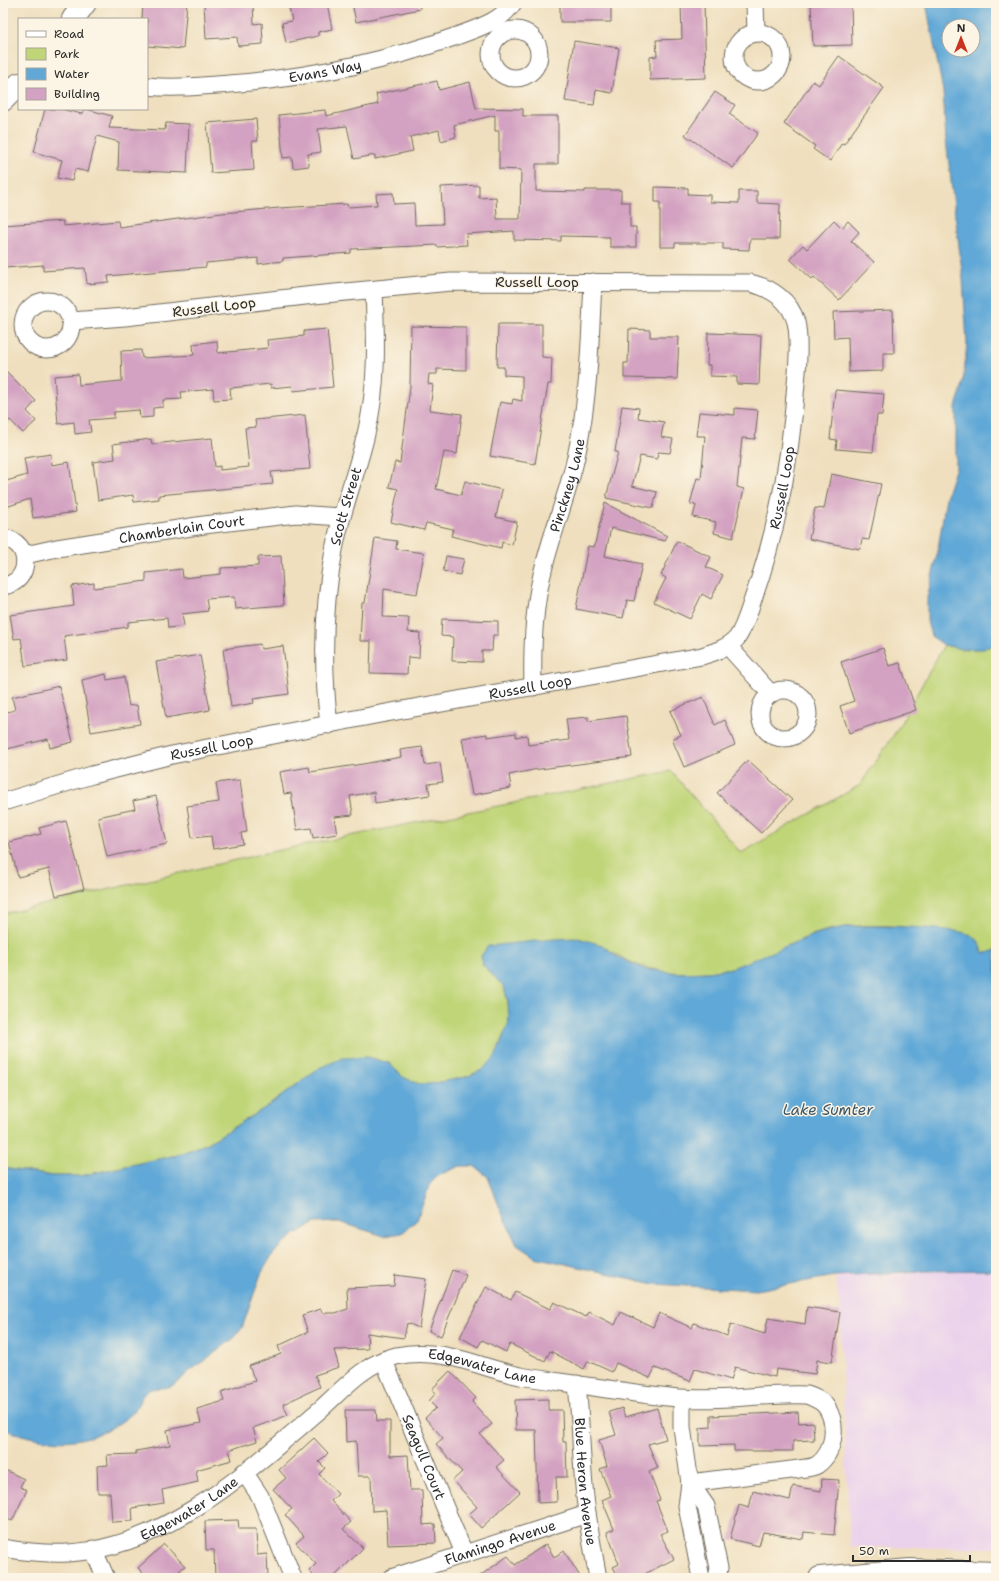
<svg xmlns="http://www.w3.org/2000/svg" width="999" height="1581" font-family="'Shantell Sans',sans-serif">
	<style>
		.built { fill: #ead1ec }
		.green { fill: #c0d578; stroke: #768052 }
		.water { fill: #61a8d7; stroke: #466a81; fill-rule: evenodd }
		.building { fill: #d3a1c1 }
		.lines { fill: none; stroke-linecap: round; stroke-linejoin: round }
		.minor-casing { stroke: #706a5e; stroke-width: 19 }
		.tertiary-casing { stroke: #706a5e; stroke-width: 24 }
		.minor { stroke: #fff; stroke-width: 17 }
		.tertiary { stroke: #fff; stroke-width: 22 }
		.labels { text-anchor: middle; stroke-width: 3; stroke-linejoin: round; paint-order: stroke }
		.street-label { font-size: 14px; fill: #2b2b2b; stroke: #fcf5e5 }
		.water-label { font-size: 15px; font-style: italic; fill: #3e5767; stroke: #fcf5e5 }
	</style>
	<rect width="100%" height="100%" fill="#fcf5e5"/>
	<filter id="ink" filterUnits="userSpaceOnUse"><feTurbulence type="fractalNoise" baseFrequency=".025" numOctaves="2"/><feDisplacementMap in="SourceGraphic" scale="8" xChannelSelector="R" yChannelSelector="G"/><feConvolveMatrix kernelMatrix="1 2 1 2 8 2 1 2 1" color-interpolation-filters="sRGB"/></filter>
	<filter id="wash" filterUnits="userSpaceOnUse"><feTurbulence type="fractalNoise" baseFrequency=".012" numOctaves="4" result="noise"/><feDisplacementMap in="SourceGraphic" scale="16" xChannelSelector="R" yChannelSelector="G"/><feGaussianBlur stdDeviation="0.9" result="paint"/><feColorMatrix in="noise" values="0 0 0 0 0 0 0 0 0 0 0 0 0 0 0 0 0 1.4 0 .05"/><feComposite in="paint" operator="in"/></filter>
	<g filter="url(#wash)">
		<rect width="100%" height="100%" fill="#efdfbe"/>
		<!-- built -->
		<path class="built" d="M981,1269L996,1270V1548L850,1547L839,1301L835,1276Z"/>
		<!-- green -->
		<path class="green" d="M996,644V950C991,953 988,953 983,952C982,949 981,945 980,943C973,931 951,932 938,930C900,926 855,921 818,933C781,946 747,969 707,972C665,975 636,970 602,945L481,956L483,965L504,987L508,1002L509,1022L495,1057L482,1070L466,1077L430,1084H419L403,1077L388,1063L368,1057L319,1068L268,1106L208,1143L177,1155L80,1176H53L3,1168V914L266,853L671,771L741,853L860,785L897,730L944,645C963,649 977,652 996,644Z"/>
		<!-- water -->
		<path class="water" d="M926,3H996V644L983,649H961L944,645L931,636L927,621V598L937,556L946,497L956,467V407L963,384L967,343L963,279L946,140L943,91ZM949,26H973V50H949Z
			M871,926C888,926 962,928 973,936C979,941 980,945 983,952L987,953L996,950V1270L918,1271L835,1276L756,1290L654,1284L535,1257L517,1245L501,1211L488,1177L474,1166H460L439,1175L430,1184L417,1220L402,1233L384,1236L339,1222L315,1223L295,1234L274,1252L261,1274L242,1328L234,1338C220,1349 205,1360 190,1371C184,1376 178,1383 171,1386C163,1390 153,1385 145,1393C139,1398 138,1410 128,1417C87,1448 48,1445 3,1429V1168L53,1176H80L177,1155L208,1143L268,1106L319,1068L343,1058L368,1057L389,1063L403,1077L419,1084H430L466,1077L482,1070L495,1057L509,1022L508,1002L504,987L483,965L481,956L488,946L553,939L578,938L602,945L619,958L645,969L678,973L708,972L732,968L819,933L845,927Z"/>
		<g id="blocks">
			<!-- building -->
			<path class="building" d="M143,3H187L183,49L147,46V19H142Z
				M204,3H253L254,24L262,23L263,44L238,46L237,37L206,39Z
				M288,3H327L332,29L318,32V36L286,43L282,23L292,21Z
				M352,3H419L420,9L356,22Z
				M560,3H611V22H560Z
				M681,3H704L706,78L650,80V57L657,56L656,40L682,39Z
				M811,3H851L852,45L813,46Z
				M574,41L619,48L612,93L596,90L594,105L565,101Z
				M839,56L884,88L844,144L842,143L830,161L813,149L815,146L784,124L813,81L819,85Z
				M437,81L439,90L470,82L476,108L523,109V116H558V164H536V191L585,192V190H621V202H630V227H636V247H610V237L561,236V241L514,240V231L466,234L467,245L437,247V245L351,249V253L283,258V261L258,264V258L206,263V267L108,276L109,282L87,284L85,268L43,271V265L5,268L3,225L63,221V226L118,221L119,227L222,213L279,208L347,204L348,207L377,205L376,194L393,193L394,204L414,203L415,225L443,224L441,187L479,185V198L496,197L497,219H520L521,170L499,169V131H495V115L454,125L456,137L441,141L439,130L410,137L413,151L375,159V155L354,159L347,126L318,129L321,152L308,154L309,166L293,168L292,157L283,158L279,115L325,110L326,116L378,104L376,94Z
				M715,92L735,105L729,114L758,133L733,168L685,135Z
				M45,109H61L82,114L84,109H86L112,116L109,128L165,130L166,123L189,124L187,173L118,170L119,142L97,136L88,172L75,169L72,181L57,178L62,160L34,152Z
				M256,119L258,141H252L254,170L211,173L207,123Z
				M655,187L688,188V194L710,195V202L739,203V191H757V203L780,204L779,239H750L749,250L723,249V243H675V247H660V202H655Z
				M834,220L842,228L848,221L859,232L851,241L874,262L839,300L814,277L812,279L790,259L803,245L807,249Z
				M893,310L894,353H883V371L849,372L848,337L834,338L833,312Z
				M498,324H542V357L552,358L551,384H548L535,464L490,456L500,402L512,404L513,399L522,401V376L504,375V367H497Z
				M411,326L466,327V370L437,369V374H429L428,384L433,385L430,410L462,414L457,454L444,452L436,489L461,495L465,481L502,490L496,517L517,522L512,545L502,542L501,548L451,536L453,529L426,523L424,530L391,522L398,489L389,487L395,462L400,463L410,387Z
				M327,329L333,387L293,391L292,386L271,388V384L230,388L231,399L214,400L213,389L181,392L182,399L163,400V407L153,408V417L140,418L139,410L114,412V418L89,420L91,432L75,434L74,422L58,424L54,376L78,374L79,385L122,381L121,351L141,350L142,358L194,355L193,344L217,341L218,353L268,348L267,340L304,336V331Z
				M629,329L650,330V337H679L677,379L624,378V363H628Z
				M708,333L761,335L759,385L737,384V377L710,376V365H707Z
				M3,368L36,401L27,411L36,421L23,433L10,420L3,427Z
				M835,390L884,394L882,415H877L873,452L836,449L837,440L830,439Z
				M622,406L639,408L638,418L664,422L661,437L673,439L670,453L658,452L657,459L640,456L632,486L657,492L653,508L606,498L618,452H615Z
				M735,408L758,410L755,439L742,438L737,487L744,489L733,538L714,533L716,522L693,517L696,505L690,504L697,478L701,479L705,436H696L699,412L735,415Z
				M305,415L310,469L271,472L273,484L159,495V499L134,502L133,495L98,500L93,462L115,459L113,444L151,439L152,444L212,438L215,467L220,466V470L249,467L245,428L256,427L255,420Z
				M51,454L52,465L69,462L76,512L33,518L30,499L3,508V482L27,475L24,458Z
				M831,474L881,484L869,540L862,539L860,549L809,539L815,508L824,509Z
				M605,503L667,536L665,541L611,528L605,556L642,564L634,601L627,600L623,618L576,609L588,546L594,547Z
				M375,538L397,541L396,549L424,553L417,594L384,589L383,617L409,618L408,632L420,633L419,658L408,657L407,674L370,673L371,641H360L362,603H365Z
				M677,541L711,557L706,567L723,575L711,599L702,594L690,619L654,602L666,578L661,575Z
				M281,556L284,605L235,609L234,597L206,599L208,611L182,614L184,626L168,628L167,618L128,622V627L64,636L67,660L25,666L21,638L14,639L10,615L74,606L72,586L94,583V588L146,581V573L182,569L183,578L221,574V568L258,566V557Z
				M446,556L464,559L460,575L443,571Z
				M442,619L498,621V635H493L492,651H482V662L452,661L453,637L441,636Z
				M260,644L261,649L283,646L289,694L253,699L254,703L231,707L223,649Z
				M883,648L889,666L900,663L916,710L849,733L840,706L854,701L841,662Z
				M200,655L210,710L166,718L156,662Z
				M106,674L107,680L124,677L129,706L137,705L140,724L91,732L82,680Z
				M59,686L73,742L50,748L48,739L3,750V713L15,710L12,697Z
				M703,697L715,725L725,720L735,745L684,767L672,739L681,735L670,711Z
				M626,716L632,757L533,770L509,775L511,788L472,795L462,738L487,734V737L516,733V737L527,735L528,745L569,740L566,719L588,717V721Z
				M422,747L425,765L440,763L443,782L428,784L430,795L375,803L374,792L350,796L353,815L334,817L337,834L313,838L311,828L297,830L291,793L284,794L280,772L309,767L310,772L363,764L401,757L400,750Z
				M748,760L792,800L761,833L717,793Z
				M240,780L247,832L241,833L243,844L213,849L211,836L192,838L187,806L219,802L216,783Z
				M156,796L167,844L107,857L98,817L135,809L133,801Z
				M66,821L84,889L56,896L49,869L18,877L9,842L41,834L39,828Z
				M452,1270L466,1275L441,1336L429,1331Z
				M395,1275L426,1279L419,1328L407,1323L404,1338L367,1333L368,1349L334,1350L339,1367L315,1375L320,1387L283,1404L288,1415L253,1428L257,1441L229,1450L232,1460L196,1470L198,1482L162,1490L164,1503L132,1508L133,1521L112,1522L110,1493H98L97,1466L108,1465L107,1455L136,1454V1451L170,1445L167,1430L201,1423L197,1409L224,1401L221,1392L255,1381L249,1366L281,1354L278,1346L308,1332L302,1315L321,1309L322,1313H335L348,1309L347,1288L394,1286Z
				M486,1287L511,1300L515,1292L550,1309L554,1302L586,1317L589,1312L615,1325L621,1312L653,1327L659,1313L692,1328L694,1323L727,1336L731,1324L765,1334L768,1318L805,1324L807,1307L840,1312L832,1362L817,1360L815,1374L776,1369L775,1377L735,1367L731,1380L695,1369L690,1381L655,1368L650,1378L616,1363L612,1372L588,1361L584,1369L550,1351L545,1361L510,1344L506,1352L482,1340L478,1347L460,1337Z
				M450,1371L476,1398L472,1402L492,1424L480,1434L504,1460L496,1467L520,1492L481,1528L469,1514L477,1507L453,1480L462,1472L436,1444L443,1438L425,1418L436,1408L429,1401L436,1393L432,1389Z
				M548,1399V1410H562L563,1442H566L567,1477H556L557,1502L538,1503L536,1430H516L515,1400Z
				M622,1408L625,1417L657,1408L666,1439L648,1444L658,1468L649,1472L660,1500L656,1501L668,1531L660,1534L674,1559L637,1578H619L613,1567L619,1564L607,1532L614,1529L602,1500L611,1496L600,1469L607,1466L599,1440L616,1435L609,1412Z
				M345,1410H376L377,1421H390V1456L408,1455L410,1490H422L423,1525L435,1524L436,1543L388,1545L386,1510L372,1511L371,1476H358L356,1441L346,1442Z
				M798,1412L799,1423L813,1422L814,1440L793,1441V1451H734V1445L700,1446V1428L711,1427V1416Z
				M314,1438L328,1453L319,1462L325,1468L319,1474L338,1494L331,1501L351,1522L343,1529L363,1548L333,1578H316L309,1571L316,1564L296,1543L304,1536L285,1515L292,1509L273,1489L286,1478L279,1470Z
				M3,1469L24,1479L20,1487L27,1490L12,1521L3,1517Z
				M822,1479L839,1480L834,1535L804,1532L803,1539L763,1532L759,1546L730,1539L739,1505L749,1508L753,1491L790,1500L793,1486L821,1491Z
				M238,1520L239,1529H256L257,1555L267,1554L268,1576L215,1578L214,1550H206L205,1521Z
				M164,1544L185,1566L179,1571L186,1578H148L138,1568Z
				M546,1544L554,1557L564,1551L581,1578H477L508,1556L515,1565Z"/>
		</g>
	</g>
	<g filter="url(#ink)">
		<use href="#blocks" fill-opacity="0" stroke="#706a5e" stroke-width="1"/>
		<g class="lines">
			<defs>
				<g id="minor">
					<path d="M755,3L756,33"/>
					<circle cx="515" cy="54" r="24"/>
					<circle cx="758" cy="57" r="24"/>
					<path id="s1" d="M147,86C174,89 201,86 229,84C306,78 381,63 454,37C475,29 501,22 513,3"/>
					<circle cx="47" cy="325" r="24"/>
					<path d="M3,538C32,541 32,583 3,586"/>
					<path id="s2" d="M25,555L57,548L204,525L296,514L341,517"/>
					<path d="M728,646L771,694"/>
					<path id="s3" d="M533,687C532,651 533,615 541,579C550,537 567,498 576,457C589,399 590,341 593,282"/>
					<circle cx="784" cy="714" r="24"/>
					<path id="s4" d="M329,725C322,666 323,608 334,550C341,511 357,473 366,434C378,387 376,338 374,290"/>
					<path id="s5" d="M3,802L92,775L172,755L375,715L702,656C714,652 728,648 737,638C744,628 748,614 752,602C777,532 791,457 796,383C798,364 800,340 796,322C790,300 771,288 750,283L451,282L314,295L125,317L71,321"/>
					<path id="s6" d="M384,1361L464,1553"/>
					<path id="s7" d="M577,1384C581,1422 581,1459 585,1497C588,1524 593,1551 598,1578"/>
					<path d="M682,1399V1427L690,1483L687,1506L701,1578"/>
					<path d="M244,1472L260,1496L293,1578"/>
					<path d="M690,1483L706,1506L719,1568L717,1578"/>
					<path id="s8" d="M3,1548C25,1552 46,1554 68,1553C164,1548 246,1473 315,1414C341,1392 362,1364 396,1356C440,1346 478,1367 520,1376C544,1380 569,1383 594,1387C622,1391 651,1396 680,1398C722,1402 765,1393 807,1395C815,1398 823,1401 827,1408C838,1426 834,1453 817,1465C812,1468 804,1468 799,1469L690,1483"/>
					<path d="M93,1549L106,1578"/>
					<path id="s9" d="M391,1578L587,1514"/>
				</g>
				<path id="tertiary" d="M73,19L85,3
					M3,100L19,84
					M820,1578L910,1570L996,1573"/>
			</defs>
			<!-- minor casing -->
			<use href="#minor" class="minor-casing"/>
			<!-- tertiary casing -->
			<use href="#tertiary" class="tertiary-casing"/>
			<!-- minor -->
			<use href="#minor" class="minor"/>
			<!-- tertiary -->
			<use href="#tertiary" class="tertiary"/>
		</g>
	</g>
	<g class="labels">
		<!-- street labels -->
		<g class="street-label">
			<text dy="5" stroke="none"><textPath href="#s1" startOffset="179">Evans Way</textPath></text>
			<text x="537" y="287">Russell Loop</text>
			<text transform="translate(214 307) rotate(-7)" y="5">Russell Loop</text>
			<text dy="5" stroke="none"><textPath href="#s3" startOffset="206">Pinckney Lane</textPath></text>
			<text dy="5" stroke="none"><textPath href="#s5" startOffset="912">Russell Loop</textPath></text>
			<text dy="5" stroke="none"><textPath href="#s4" startOffset="221">Scott Street</textPath></text>
			<text dy="5" stroke="none"><textPath href="#s2" startOffset="159">Chamberlain Court</textPath></text>
			<text dy="5" stroke="none"><textPath href="#s5" startOffset="540">Russell Loop</textPath></text>
			<text dy="5" stroke="none"><textPath href="#s5" startOffset="216">Russell Loop</textPath></text>
			<text dy="5" stroke="none"><textPath href="#s8" startOffset="543">Edgewater Lane</textPath></text>
			<text dy="5" stroke="none"><textPath href="#s6" startOffset="104">Seagull Court</textPath></text>
			<text dy="5" stroke="none"><textPath href="#s7" startOffset="98">Blue Heron Avenue</textPath></text>
			<text dy="5" stroke="none"><textPath href="#s8" startOffset="196">Edgewater Lane</textPath></text>
			<text dy="5" stroke="none"><textPath href="#s9" startOffset="115">Flamingo Avenue</textPath></text>
		</g>
		<!-- water labels -->
		<g class="water-label">
			<text x="828" y="1115">Lake Sumter</text>
		</g>
	</g>
	<!-- margin -->
	<rect width="999" height="1581" fill="none" stroke="#fcf5e5" stroke-width="16"/>
	<!-- legend -->
	<rect x="18" y="18" width="130" height="92" fill="#fcf5e5" stroke="#a8a49b"/>
	<rect x="26" y="31" width="20" height="6" fill="#ffffff" stroke="#a8a49b"/>
	<text x="54" y="38" font-size="12" fill="#2b2b2b">Road</text>
	<rect x="26" y="48" width="20" height="12" fill="#c0d578" stroke="#a8a49b"/>
	<text x="54" y="58" font-size="12" fill="#2b2b2b">Park</text>
	<rect x="26" y="68" width="20" height="12" fill="#61a8d7" stroke="#a8a49b"/>
	<text x="54" y="78" font-size="12" fill="#2b2b2b">Water</text>
	<rect x="26" y="88" width="20" height="12" fill="#d3a1c1" stroke="#a8a49b"/>
	<text x="54" y="98" font-size="12" fill="#2b2b2b">Building</text>
	<!-- north arrow -->
	<g transform="translate(961 38)"><circle r="19" fill="#fcf5e5" stroke="#a8a49b"/>
	<path d="M0-3L7 15L0 10L-7 15Z" fill="#c8321e"/>
	<text y="-6" font-size="11" font-weight="bold" text-anchor="middle" fill="#2b2b2b">N</text>
	</g>
	<!-- scale -->
	<path d="M853 1555v6h117v-6" fill="none" stroke="#2b2b2b" stroke-width="2"/>
	<text x="859" y="1555" font-size="12" fill="#2b2b2b" stroke="#fcf5e5" stroke-width="3" paint-order="stroke">50 m</text>
</svg>
